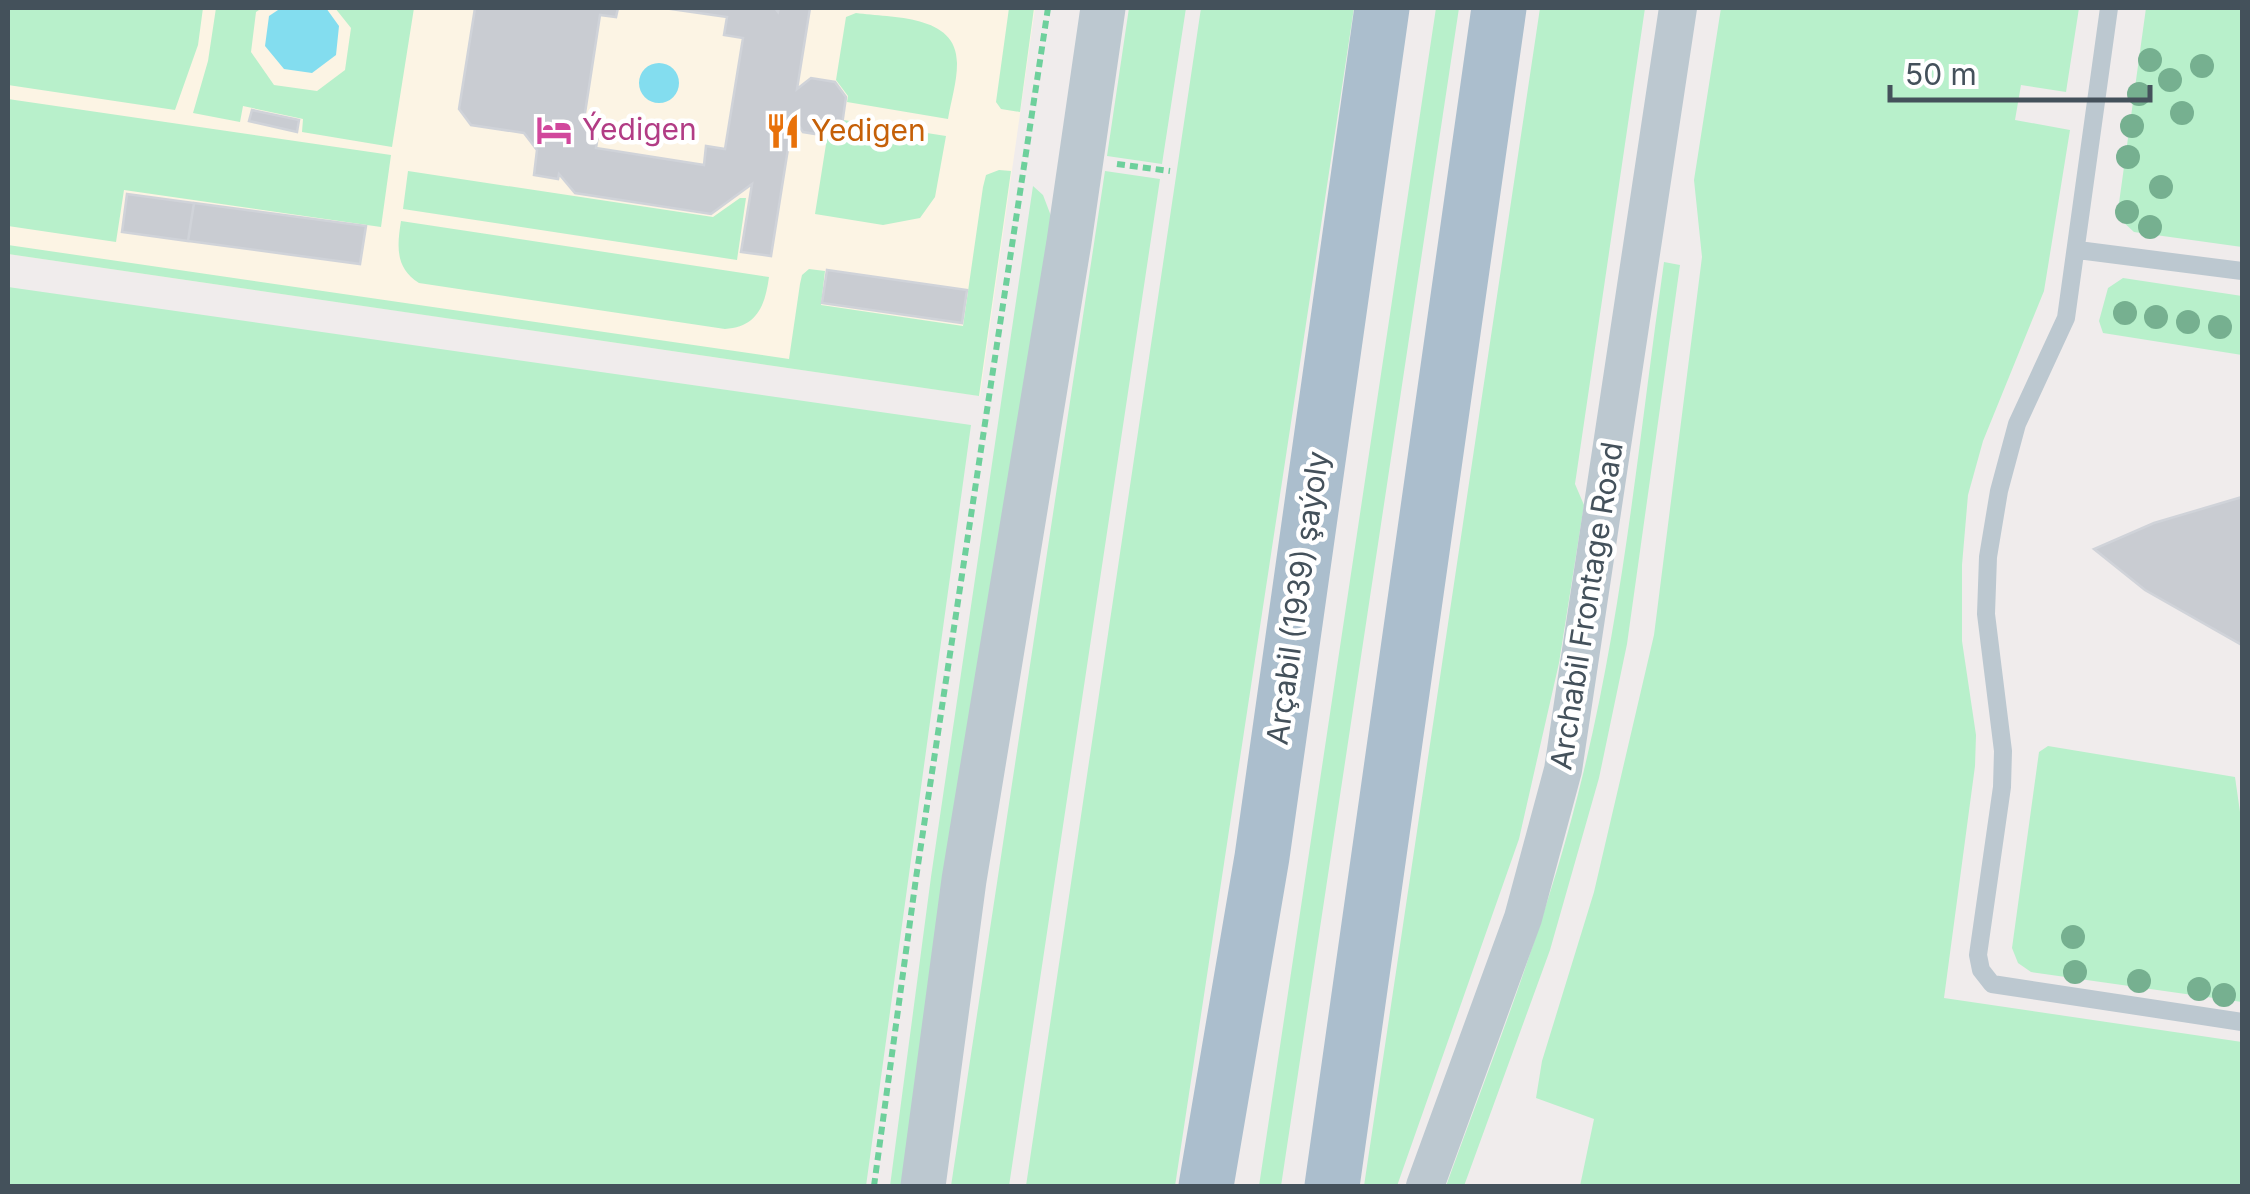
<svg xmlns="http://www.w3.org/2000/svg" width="2250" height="1194" font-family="Inter,sans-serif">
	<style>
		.commercial { fill: #fcf4e4 }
		.green { fill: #b8f0cb }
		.water { fill: #83ddef }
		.building { fill: #c9ccd2; stroke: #d0d3d9; stroke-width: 2.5 }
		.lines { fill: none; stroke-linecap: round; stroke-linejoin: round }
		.path { stroke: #6ed09c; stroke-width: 6; stroke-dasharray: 8 5; stroke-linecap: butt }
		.service { stroke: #bcc8d0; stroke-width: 18 }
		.minor { stroke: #bcc8d0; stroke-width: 38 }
		.tertiary { stroke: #bcc8d0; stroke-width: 45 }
		.primary { stroke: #abbecd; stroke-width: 55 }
		.tree { fill: #76b090 }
		.labels { text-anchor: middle; stroke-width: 9; stroke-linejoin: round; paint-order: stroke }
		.hotel-label { font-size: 30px; fill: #b23c85; stroke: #fff; text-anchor: start }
		.food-label { font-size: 30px; fill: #c56008; stroke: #fff; text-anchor: start }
		.street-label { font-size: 30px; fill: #44515b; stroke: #fff }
	</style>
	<rect width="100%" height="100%" fill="#f0ecec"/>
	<!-- commercial -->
	<path class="commercial" d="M8,8H1035L980,396L8,254Z"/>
	<!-- green -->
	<path class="green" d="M8,8H203L198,45L175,110L8,85Z
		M216,8H262L256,12L251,52L274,85L317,91L345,70L351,28L335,8H414L392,147L302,132L303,119L243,106L240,122L193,113L208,61Z
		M1009,8H1034L1020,112L1001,109L996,102Z
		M1129,8H1186L1162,164L1107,156Z
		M1201,8H1354L1175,1186H1026Z
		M1436,8H1459L1281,1186H1259Z
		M1540,8H1645L1575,484L1584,505L1559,663L1519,839L1397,1186H1364Z
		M1721,8H2079L2066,92L2021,85L2015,120L2070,130L2044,291L1983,441L1968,495L1962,565V641L1976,735L1975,766L1944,998L2242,1042V1186H1580L1594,1119L1536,1098L1542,1061L1594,892L1654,635L1702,257L1694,180Z
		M2146,8H2242V247L2134,232L2121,220L2119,203Z
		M856,13C892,18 958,14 957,64C957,82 951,101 948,119L847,102L848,96L836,80L846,17Z
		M8,99L391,155L381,227L124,190L116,242L8,226Z
		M844,120L946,136L935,197L920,218L883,225L815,214L827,138L843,126Z
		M999,170L1011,171L979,396L8,254V245L789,359L800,284L802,275L809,269L825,271L821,305L963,326L983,187L986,175Z
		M408,171L713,217L740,198H746L737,260L403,209Z
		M1105,171L1160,179L1009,1186H951Z
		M1033,186L1043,195L1051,216L908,1186H890L931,877Z
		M401,221L769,277C765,306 757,327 725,329L419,283C395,268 397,246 401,221Z
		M1664,262L1680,265L1627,644L1599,778L1550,950L1464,1186H1446C1496,1049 1550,913 1584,770C1624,604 1640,431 1664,262Z
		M2123,278L2242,296V355L2103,333L2099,321L2108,288Z
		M8,287L971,425L866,1186H8Z
		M2048,746L2235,777L2242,826V1002L2031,972L2018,963L2012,948L2039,752Z"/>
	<!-- water -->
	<path class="water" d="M281,8H326L339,26L336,55L312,73L284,69L265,46L269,16Z
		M639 83a20 20 0 1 1 40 0a20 20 0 1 1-40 0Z"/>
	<!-- building -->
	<path class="building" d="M475,8H618L616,17L600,15L583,126L599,129L596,148L704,165L706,146L725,149L743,38L724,35L727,17L664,8H775L778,12L779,8H810L797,89L811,78L835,82L846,97L842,125L827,136L803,132L793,117L771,256L741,252L752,184L711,214L575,193L559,174L558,179L534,175L537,150L524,133L471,125L459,109Z
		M252,110L299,120L297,132L249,121Z
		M127,194L194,203L188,241L122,232Z
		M194,203L366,226L360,264L188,241Z
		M827,270L967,290L962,323L822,303Z
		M2242,497V645L2145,590L2094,549L2154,523Z"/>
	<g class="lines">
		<!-- path -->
		<path class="path" d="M1117,164L1170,171
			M874,1186L916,878L1048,8"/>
		<!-- service -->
		<path class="service" d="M2109,8L2066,318L2017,424L1999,491L1988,557L1986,614L2003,751L2002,787L1978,955L1981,970L1992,984L2242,1022
			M2078,250L2242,271"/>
		<!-- minor -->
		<path class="minor" d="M1425,1186L1523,918L1563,770L1678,8"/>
		<!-- tertiary -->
		<path class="tertiary" d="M923,1186L964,880L1069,242L1103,8"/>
		<!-- primary -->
		<path class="primary" d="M1206,1186L1262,857L1382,8
			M1332,1186L1499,8"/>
	</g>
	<!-- trees -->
	<g class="tree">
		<circle cx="2150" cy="60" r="12"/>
		<circle cx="2202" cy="66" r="12"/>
		<circle cx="2170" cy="80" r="12"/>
		<circle cx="2139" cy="94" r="12"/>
		<circle cx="2182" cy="113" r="12"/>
		<circle cx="2132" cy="126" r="12"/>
		<circle cx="2128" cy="157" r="12"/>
		<circle cx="2161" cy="187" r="12"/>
		<circle cx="2127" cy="212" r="12"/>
		<circle cx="2150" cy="227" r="12"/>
		<circle cx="2125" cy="313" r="12"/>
		<circle cx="2156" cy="317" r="12"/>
		<circle cx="2188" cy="322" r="12"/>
		<circle cx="2220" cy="327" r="12"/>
		<circle cx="2073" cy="937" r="12"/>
		<circle cx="2075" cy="972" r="12"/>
		<circle cx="2139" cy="981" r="12"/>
		<circle cx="2199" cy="989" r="12"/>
		<circle cx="2224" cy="995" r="12"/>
	</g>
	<!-- icons -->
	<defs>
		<symbol id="hotel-bare" viewBox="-9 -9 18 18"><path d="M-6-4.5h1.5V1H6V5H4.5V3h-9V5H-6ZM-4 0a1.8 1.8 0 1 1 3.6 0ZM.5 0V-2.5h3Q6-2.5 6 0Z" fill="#d1479c" stroke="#fff" stroke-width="2.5" paint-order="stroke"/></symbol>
		<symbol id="restaurant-bare" viewBox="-9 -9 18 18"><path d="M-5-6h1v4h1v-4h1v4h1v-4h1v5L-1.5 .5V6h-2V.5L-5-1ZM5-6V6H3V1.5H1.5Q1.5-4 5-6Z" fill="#e8710a" stroke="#fff" stroke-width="2.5" paint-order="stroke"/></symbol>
	</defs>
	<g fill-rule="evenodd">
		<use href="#hotel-bare" x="529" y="105" width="50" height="50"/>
		<use href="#restaurant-bare" x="758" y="106" width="50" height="50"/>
	</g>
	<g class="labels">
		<!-- hotel labels -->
		<g class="hotel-label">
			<text x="582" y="140">Ýedigen</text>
		</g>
		<!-- food labels -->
		<g class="food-label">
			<text x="811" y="141">Yedigen</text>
		</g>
		<!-- street labels -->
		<g class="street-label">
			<text transform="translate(1298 598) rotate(-82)" y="10">Arçabil (1939) şaýoly</text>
			<text transform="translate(1587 606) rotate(-81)" y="10">Archabil Frontage Road</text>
		</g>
	</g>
	<!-- border -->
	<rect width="2250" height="1194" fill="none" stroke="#44515b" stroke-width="20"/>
	<!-- scale -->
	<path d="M1890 85v15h260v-15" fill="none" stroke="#44515b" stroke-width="5"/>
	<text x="1905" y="85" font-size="30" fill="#44515b" stroke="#ffffff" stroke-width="8" paint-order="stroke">50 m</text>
</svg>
